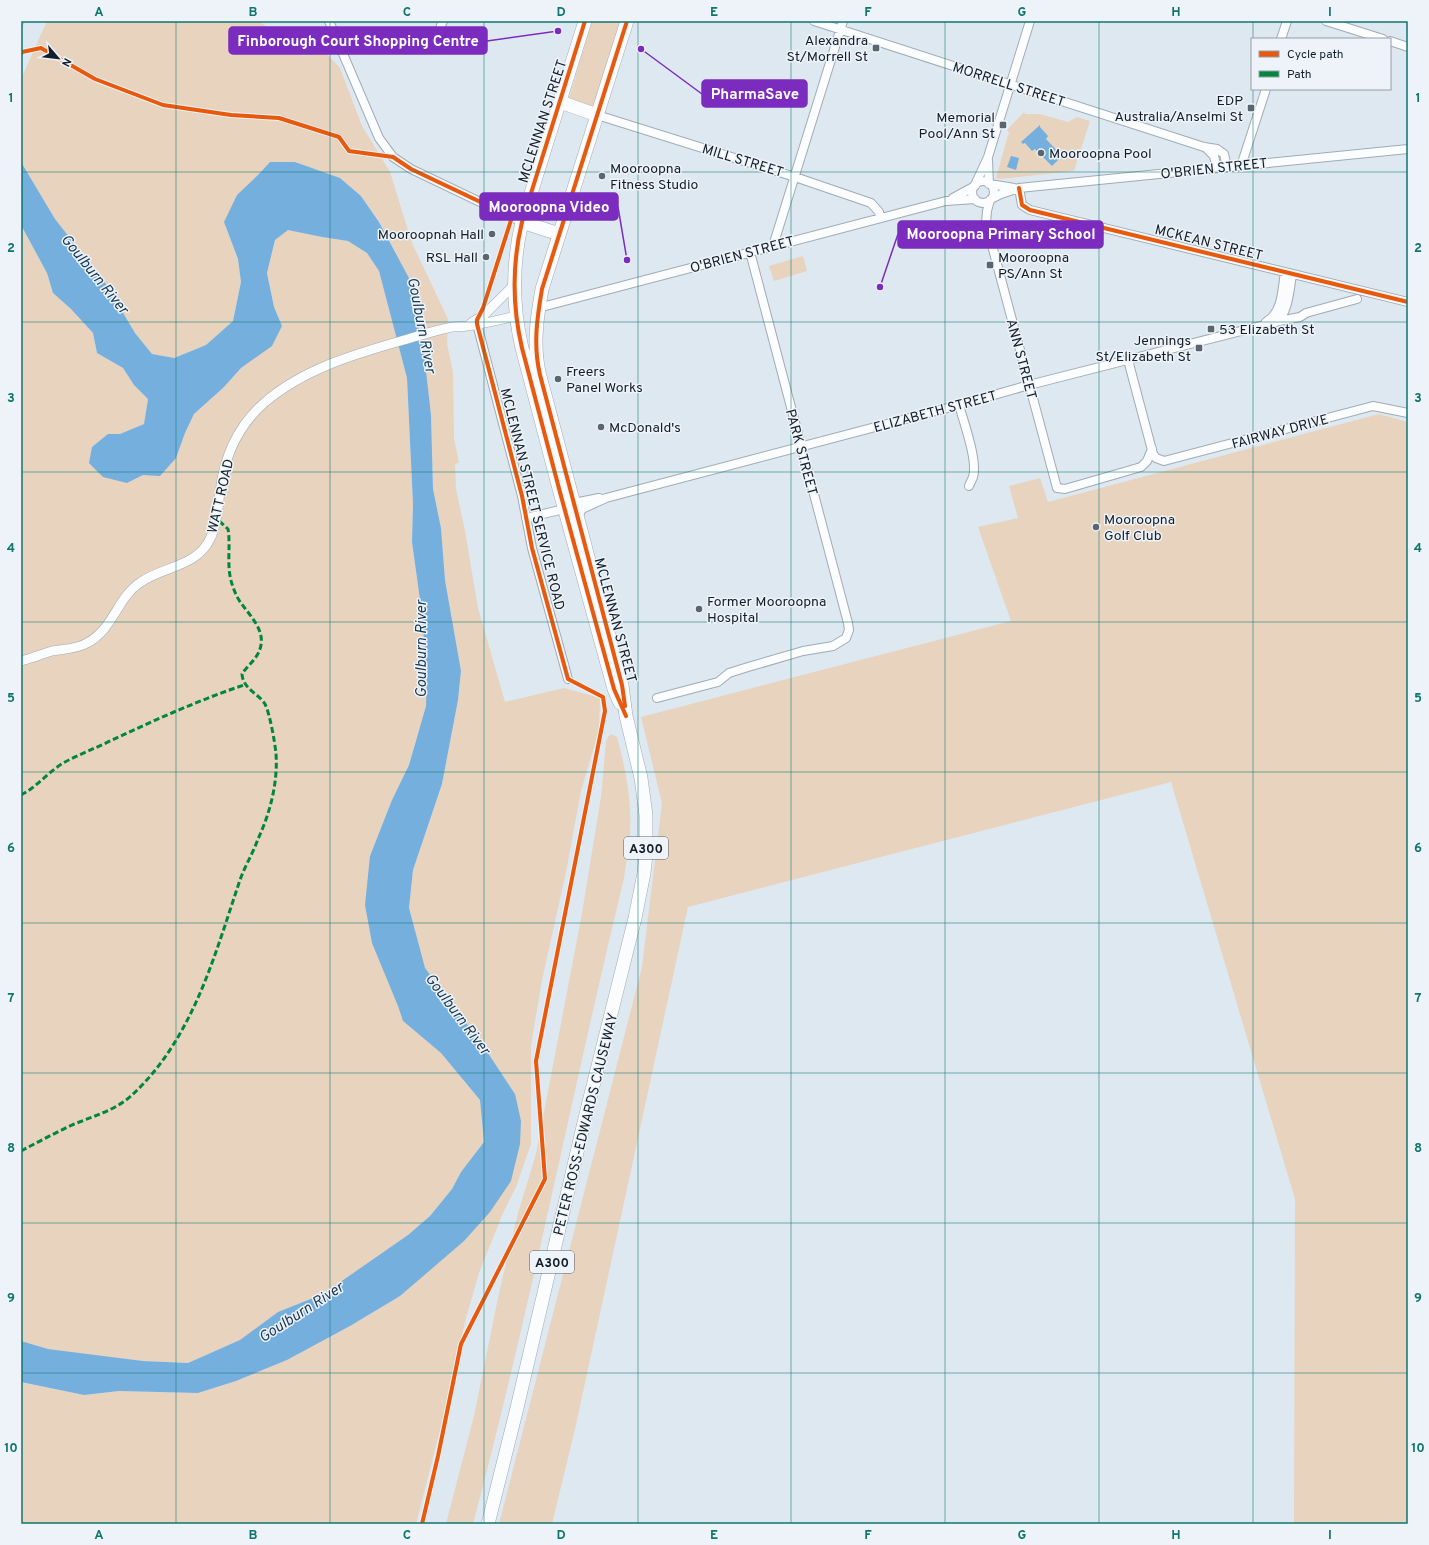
<svg xmlns="http://www.w3.org/2000/svg" width="1429" height="1545" font-family="Overpass,sans-serif">
	<style>
		.green { fill: #e7d3be }
		.water { fill: #75afde }
		.lines { fill: none; stroke-linecap: round; stroke-linejoin: round }
		.minor-casing { stroke: #a1abb4; stroke-width: 10 }
		.tertiary-casing { stroke: #a1abb4; stroke-width: 10 }
		.trunk-casing { stroke: #a1abb4; stroke-width: 14 }
		.minor { stroke: #fafcfd; stroke-width: 8 }
		.tertiary { stroke: #fafcfd; stroke-width: 9 }
		.trunk { stroke: #fafcfd; stroke-width: 13 }
		.rail-casing { stroke: #b9bcbf; stroke-width: 3.5 }
		.rail { stroke: #edf3f9; stroke-width: 2; stroke-dasharray: 6; stroke-linecap: butt }
		.quiet { stroke: #00873e; stroke-width: 3; stroke-dasharray: 6 3; stroke-linecap: butt }
		.cycleway-casing { stroke: #edf3f9; stroke-width: 6 }
		.cycleway { stroke: #e8590c; stroke-width: 4 }
		.grid { fill: none; stroke: #0f766e; stroke-width: 1; stroke-opacity: 0.55 }
		.poi-dot { fill: #5b656f; stroke: #edf3f9; stroke-width: 1.5 }
		.labels { text-anchor: middle; stroke-width: 3; stroke-linejoin: round; paint-order: stroke }
		.shield { fill: #edf3f9; stroke: #555f67; stroke-width: 1 }
		.shield-label { font-size: 13px; font-weight: bold; fill: #141f29 }
		.poi-label { font-size: 14px; fill: #141f29; stroke: #edf3f9; text-anchor: start }
		.street-label { font-size: 14px; fill: #141f29; stroke: #edf3f9 }
		.water-label { font-size: 15px; font-style: italic; fill: #183853; stroke: #edf3f9 }
		.leader { fill: none; stroke: #7b2cbf; stroke-width: 1.5 }
		.callout-dot { fill: #7b2cbf; stroke: #edf3f9; stroke-width: 1.5 }
		.callout { fill: #7b2cbf; stroke: #7b2cbf; stroke-width: 1.5 }
		.callout-label { font-size: 15px; text-anchor: middle; font-weight: bold; fill: #fff }
		.neatline { fill: none; stroke: #0f766e; stroke-width: 1.5 }
		.grid-label { font-size: 13px; text-anchor: middle; font-weight: bold; fill: #0f766e }
	</style>
	<rect width="100%" height="100%" fill="#dee8f1"/>
	<!-- green -->
	<path class="green" d="M47,21H258L266,26L295,33L326,53L340,68L362,126L390,172L412,243L448,319L447,344L453,372L454,438L459,463L455,464L456,489L465,531L478,608L505,702L564,688L600,698L599,730L581,791L566,872L542,980L531,1045V1144L516,1187L503,1213L479,1273L466,1318L443,1418L416,1524H21V1382L84,1395L119,1391L198,1393L236,1381L287,1360L350,1326L400,1296L515,1094L484,1047L424,968L409,908L413,870L442,784L458,700L461,671L445,580L441,528L433,489L431,415L409,278L379,221L361,196L340,178L295,162H270L258,175L224,222L238,259L241,282L233,321L206,345L173,358L152,354L135,333L106,284L55,219L21,162V79Z
		M592,21H621L593,107L569,98Z
		M1024,112L1025,114H1040L1068,122L1077,117L1090,121L1074,171L1000,179L996,178L1008,135L1010,134L1007,130Z
		M21,225L47,273L53,293L71,309L93,333L97,353L123,368L134,385L148,399L144,424L120,434H108L127,483L176,458L185,433L194,414L224,387L241,368L272,345L282,326L274,307L267,273L275,240L288,229L322,237L348,241L367,253L379,271L407,378L413,504L412,542L421,607L427,673L426,706L409,765L392,800L370,856L398,1006L403,1021L441,1053L480,1100L484,1142L461,1172L452,1189L430,1216L408,1235L323,1294L278,1312L241,1340L188,1363L143,1361L48,1349L21,1341Z
		M803,256L807,271L774,281L769,266Z
		M1379,414L1408,422V1524H1294L1295,1199L1171,782L688,907L575,1429L552,1524H499L642,967L662,803L641,717L1011,621L978,527L1018,518L1009,486L1040,478L1048,502Z
		M611,734L617,737C625,767 632,800 630,832C630,847 626,863 624,878C572,1093 530,1310 473,1524H446L474,1416L499,1293L518,1213L536,1154L581,919L601,797L606,742L608,737Z"/>
	<!-- water -->
	<path class="water" d="M1040,125V127L1048,136L1046,139L1062,156L1052,166L1035,149L1032,151L1025,143L1023,144L1021,142Z
		M1011,156L1019,158L1016,170L1007,167Z
		M21,162L55,219L106,284L135,333L152,354L174,358L206,345L233,321L241,282L238,259L224,222L237,195L258,175L270,162H295L340,178L361,196L379,222L409,278L414,309L423,345L431,415L433,489L441,528L445,580L461,671L458,700L442,784L413,870L409,908L425,968L484,1047L515,1094L521,1121L520,1144L511,1181L490,1212L464,1241L400,1296L350,1326L287,1360L236,1381L198,1393L119,1391L84,1395L21,1382V1341L48,1349L143,1361L188,1363L240,1340L278,1312L323,1294L408,1235L430,1216L452,1189L461,1172L484,1142L480,1100L441,1053L403,1021L398,1006L372,943L365,905L370,856L392,800L409,765L426,706L427,673L421,607L412,542L413,504L407,378L379,271L367,253L348,241L322,237L288,230L275,240L267,273L274,307L282,326L272,346L241,368L224,387L194,414L185,433L176,458L160,476L143,475L127,483L103,477L89,463L92,447L108,434H120L144,424L148,399L134,385L123,368L97,353L93,333L71,309L53,293L47,273L21,225Z"/>
	<g class="lines">
		<defs>
			<path id="minor" d="M329,21L379,138L393,157L411,169L522,222
				M814,21L1204,147L1217,149L1224,154L1227,167
				M1326,21L1383,39
				M440,28L443,21
				M1281,39L1287,21
				M1390,41L1408,47
				M597,115L795,177L871,203L879,212L880,218
				M1205,147L1214,156L1217,168
				M988,160L989,184
				M1241,166L1266,89
				M972 192a11 11 0 1 1 22 0a11 11 0 1 1-22 0Z
				M990,184L1014,188
				M975,185L988,157L1030,21
				M1019,188L1022,205L1030,210L1408,302
				M953,198L975,186
				M991,199L1001,194L1019,188L1408,149
				M990,200L987,211L986,223L1057,488L1065,489L1141,467L1147,461L1152,449
				M773,246L843,21
				M538,308L946,201L975,199
				M1266,322C1283,312 1282,290 1285,272
				M1274,322L1300,317L1306,313L1357,299
				M477,324L522,496L532,548L568,679
				M1128,360L1153,454L1156,458L1164,461L1373,406L1408,413
				M959,405C964,423 978,461 973,477C972,480 970,483 969,486
				M574,503L599,498
				M578,517L582,509L606,498L959,405L1029,385L1276,322C1288,315 1290,287 1292,274
				M526,518L564,509
				M657,698L718,682L729,673L748,667L803,651L833,646L846,638L849,630L848,623L750,252"/>
			<path id="tertiary" d="M471,323L485,314L514,285
				M21,661C32,658 42,654 52,651C64,649 77,649 87,643C114,629 117,597 141,582C164,566 198,567 211,537C217,524 218,507 220,492C224,458 238,426 264,403C303,369 355,354 404,340C418,336 433,331 448,328C454,326 461,327 467,326C484,324 500,320 516,316"/>
			<path id="trunk" d="M585,21L522,222C512,264 512,305 522,348L561,496L614,689L620,703
				M560,102L597,115
				M522,222L559,234
				M488,1524L516,1412L586,1114L635,918L644,873L646,854V815L641,778L626,716L622,685L544,391C541,381 538,370 537,360C534,336 538,312 542,289L627,21"/>
		</defs>
		<!-- minor casing -->
		<use href="#minor" class="minor-casing"/>
		<!-- tertiary casing -->
		<use href="#tertiary" class="tertiary-casing"/>
		<!-- trunk casing -->
		<use href="#trunk" class="trunk-casing"/>
		<!-- minor -->
		<use href="#minor" class="minor"/>
		<!-- tertiary -->
		<use href="#tertiary" class="tertiary"/>
		<!-- trunk -->
		<use href="#trunk" class="trunk"/>
		<defs>
			<path id="rail" d="M21,25L23,21"/>
		</defs>
		<!-- rail casing -->
		<use href="#rail" class="rail-casing"/>
		<!-- rail -->
		<use href="#rail" class="rail"/>
		<!-- quiet -->
		<path class="quiet" d="M21,795C37,787 49,771 65,762C80,754 96,748 112,740C155,720 199,700 244,685
			M21,1151C38,1142 55,1133 72,1125C93,1116 114,1111 131,1096C193,1039 214,957 240,880C245,866 253,853 258,839C270,813 278,783 276,754C275,743 270,714 265,704C258,693 243,689 242,674C247,666 257,659 260,649C266,631 251,617 241,603C237,598 234,590 232,584C226,566 231,546 228,529L216,518"/>
		<defs>
			<path id="cycleway" d="M585,21L522,222C512,264 512,305 522,348L561,496L614,689L626,716
				M21,54L22,52L41,48L95,79L163,105L231,115L279,118L339,137L349,151L393,157L411,169L512,217L483,308L477,320V324L522,496L532,548L568,679L603,697L605,711L536,1061L545,1179L461,1344L438,1456L422,1524
				M1019,188L1022,205L1030,210L1408,302
				M625,706L622,685L540,375C533,345 537,318 542,289L627,21"/>
		</defs>
		<!-- cycleway casing -->
		<use href="#cycleway" class="cycleway-casing"/>
		<!-- cycleway -->
		<use href="#cycleway" class="cycleway"/>
	</g>
	<!-- grid -->
	<path class="grid" d="M176,21V1524M330,21V1524M484,21V1524M638,21V1524M791,21V1524M945,21V1524M1099,21V1524M1253,21V39M1253,89V1524M21,172H1408M21,322H1408M21,472H1408M21,622H1408M21,772H1408M21,923H1408M21,1073H1408M21,1223H1408M21,1373H1408"/>
	<!-- markers -->
	<g class="poi-dot">
		<rect x="872" y="44" width="8" height="8" rx="2"/>
		<rect x="1247" y="104" width="8" height="8" rx="2"/>
		<rect x="999" y="121" width="8" height="8" rx="2"/>
		<circle cx="1041" cy="153" r="4"/>
		<circle cx="602" cy="176" r="4"/>
		<circle cx="492" cy="234" r="4"/>
		<circle cx="486" cy="257" r="4"/>
		<rect x="986" y="261" width="8" height="8" rx="2"/>
		<rect x="1207" y="325" width="8" height="8" rx="2"/>
		<rect x="1195" y="344" width="8" height="8" rx="2"/>
		<circle cx="558" cy="379" r="4"/>
		<circle cx="601" cy="427" r="4"/>
		<circle cx="1096" cy="527" r="4"/>
		<circle cx="699" cy="609" r="4"/>
	</g>
	<g class="labels">
		<!-- shield labels -->
		<g class="shield">
			<rect x="624" y="837" width="44" height="22" rx="3"/>
			<rect x="530" y="1251" width="44" height="22" rx="3"/>
		</g>
		<g class="shield-label">
			<text x="646" y="853">A300</text>
			<text x="552" y="1267">A300</text>
		</g>
		<!-- poi labels -->
		<g class="poi-label">
			<text x="868" y="45" text-anchor="end">Alexandra<tspan x="868" dy="16">St/Morrell St</tspan></text>
			<text x="1243" y="105" text-anchor="end">EDP<tspan x="1243" dy="16">Australia/Anselmi St</tspan></text>
			<text x="995" y="122" text-anchor="end">Memorial<tspan x="995" dy="16">Pool/Ann St</tspan></text>
			<text x="1049" y="158">Mooroopna Pool</text>
			<text x="610" y="173">Mooroopna<tspan x="610" dy="16">Fitness Studio</tspan></text>
			<text x="484" y="239" text-anchor="end">Mooroopnah Hall</text>
			<text x="478" y="262" text-anchor="end">RSL Hall</text>
			<text x="998" y="262">Mooroopna<tspan x="998" dy="16">PS/Ann St</tspan></text>
			<text x="1219" y="334">53 Elizabeth St</text>
			<text x="1191" y="345" text-anchor="end">Jennings<tspan x="1191" dy="16">St/Elizabeth St</tspan></text>
			<text x="566" y="376">Freers<tspan x="566" dy="16">Panel Works</tspan></text>
			<text x="609" y="432">McDonald's</text>
			<text x="1104" y="524">Mooroopna<tspan x="1104" dy="16">Golf Club</tspan></text>
			<text x="707" y="606">Former Mooroopna<tspan x="707" dy="16">Hospital</tspan></text>
		</g>
		<!-- street labels -->
		<g class="street-label">
			<text transform="translate(1009 84) rotate(18)" y="5">MORRELL STREET</text>
			<text transform="translate(542 121) rotate(-72)" y="5">MCLENNAN STREET</text>
			<text transform="translate(743 160) rotate(17)" y="5">MILL STREET</text>
			<text transform="translate(1214 168) rotate(-6)" y="5">O'BRIEN STREET</text>
			<text transform="translate(1209 242) rotate(14)" y="5">MCKEAN STREET</text>
			<text transform="translate(742 254) rotate(-15)" y="5">O'BRIEN STREET</text>
			<text transform="translate(1022 359) rotate(75)" y="5">ANN STREET</text>
			<text transform="translate(935 411) rotate(-15)" y="5">ELIZABETH STREET</text>
			<text transform="translate(1280 431) rotate(-15)" y="5">FAIRWAY DRIVE</text>
			<text transform="translate(802 452) rotate(75)" y="5">PARK STREET</text>
			<text transform="translate(220 496) rotate(-77)" y="5">WATT ROAD</text>
			<text transform="translate(533 499) rotate(76)" y="5">MCLENNAN STREET SERVICE ROAD</text>
			<text transform="translate(616 620) rotate(75)" y="5">MCLENNAN STREET</text>
			<text transform="translate(585 1124) rotate(-76)" y="5">PETER ROSS-EDWARDS CAUSEWAY</text>
		</g>
		<!-- water labels -->
		<g class="water-label">
			<text transform="translate(95 274) rotate(51)" y="5">Goulburn River</text>
			<text transform="translate(422 325) rotate(79)" y="5">Goulburn River</text>
			<text transform="translate(421 649) rotate(-90)" y="5">Goulburn River</text>
			<text transform="translate(458 1014) rotate(53)" y="5">Goulburn River</text>
			<text transform="translate(301 1312) rotate(-33)" y="5">Goulburn River</text>
		</g>
	</g>
	<!-- callouts -->
	<path class="leader" d="M558 31L487 41M641 49L702 94M627 260L618 207M880 287L898 234"/>
	<g class="callout-dot">
		<circle cx="558" cy="31" r="4"/>
		<circle cx="641" cy="49" r="4"/>
		<circle cx="627" cy="260" r="4"/>
		<circle cx="880" cy="287" r="4"/>
	</g>
	<g class="callout">
		<rect x="229" y="27" width="258" height="27" rx="4"/>
		<rect x="702" y="80" width="105" height="27" rx="4"/>
		<rect x="480" y="193" width="138" height="27" rx="4"/>
		<rect x="898" y="221" width="205" height="27" rx="4"/>
	</g>
	<g class="callout-label">
		<text x="358" y="46">Finborough Court Shopping Centre</text>
		<text x="755" y="99">PharmaSave</text>
		<text x="549" y="212">Mooroopna Video</text>
		<text x="1001" y="239">Mooroopna Primary School</text>
	</g>
	<!-- border -->
	<rect width="1429" height="1545" fill="none" stroke="#edf3f9" stroke-width="44"/>
	<!-- legend -->
	<rect x="1251" y="38" width="140" height="52" fill="#edf3f9" stroke="#969ea6"/>
	<rect x="1259" y="51" width="20" height="6" fill="#e8590c" stroke="#969ea6"/>
	<text x="1287" y="58" font-size="12" fill="#141f29">Cycle path</text>
	<rect x="1259" y="71" width="20" height="6" fill="#00873e" stroke="#969ea6"/>
	<text x="1287" y="78" font-size="12" fill="#141f29">Path</text>
	<!-- north arrow -->
	<g transform="translate(58 58) rotate(118)" stroke="#edf3f9" stroke-width="3" paint-order="stroke">
	<path d="M0-3L7 15L0 10L-7 15Z" fill="#141f29"/>
	<text y="-6" font-size="11" font-weight="bold" text-anchor="middle" fill="#141f29">N</text>
	</g>
	<rect x="22" y="22" width="1385" height="1501" class="neatline"/>
	<g class="grid-label">
		<text x="99" y="16">A</text>
		<text x="253" y="16">B</text>
		<text x="407" y="16">C</text>
		<text x="561" y="16">D</text>
		<text x="714" y="16">E</text>
		<text x="868" y="16">F</text>
		<text x="1022" y="16">G</text>
		<text x="1176" y="16">H</text>
		<text x="1330" y="16">I</text>
		<text x="11" y="102">1</text>
		<text x="1418" y="102">1</text>
		<text x="11" y="252">2</text>
		<text x="1418" y="252">2</text>
		<text x="11" y="402">3</text>
		<text x="1418" y="402">3</text>
		<text x="11" y="552">4</text>
		<text x="1418" y="552">4</text>
		<text x="11" y="702">5</text>
		<text x="1418" y="702">5</text>
		<text x="11" y="852">6</text>
		<text x="1418" y="852">6</text>
		<text x="11" y="1002">7</text>
		<text x="1418" y="1002">7</text>
		<text x="11" y="1152">8</text>
		<text x="1418" y="1152">8</text>
		<text x="11" y="1302">9</text>
		<text x="1418" y="1302">9</text>
		<text x="11" y="1452">10</text>
		<text x="1418" y="1452">10</text>
		<text x="99" y="1539">A</text>
		<text x="253" y="1539">B</text>
		<text x="407" y="1539">C</text>
		<text x="561" y="1539">D</text>
		<text x="714" y="1539">E</text>
		<text x="868" y="1539">F</text>
		<text x="1022" y="1539">G</text>
		<text x="1176" y="1539">H</text>
		<text x="1330" y="1539">I</text>
	</g>
</svg>
